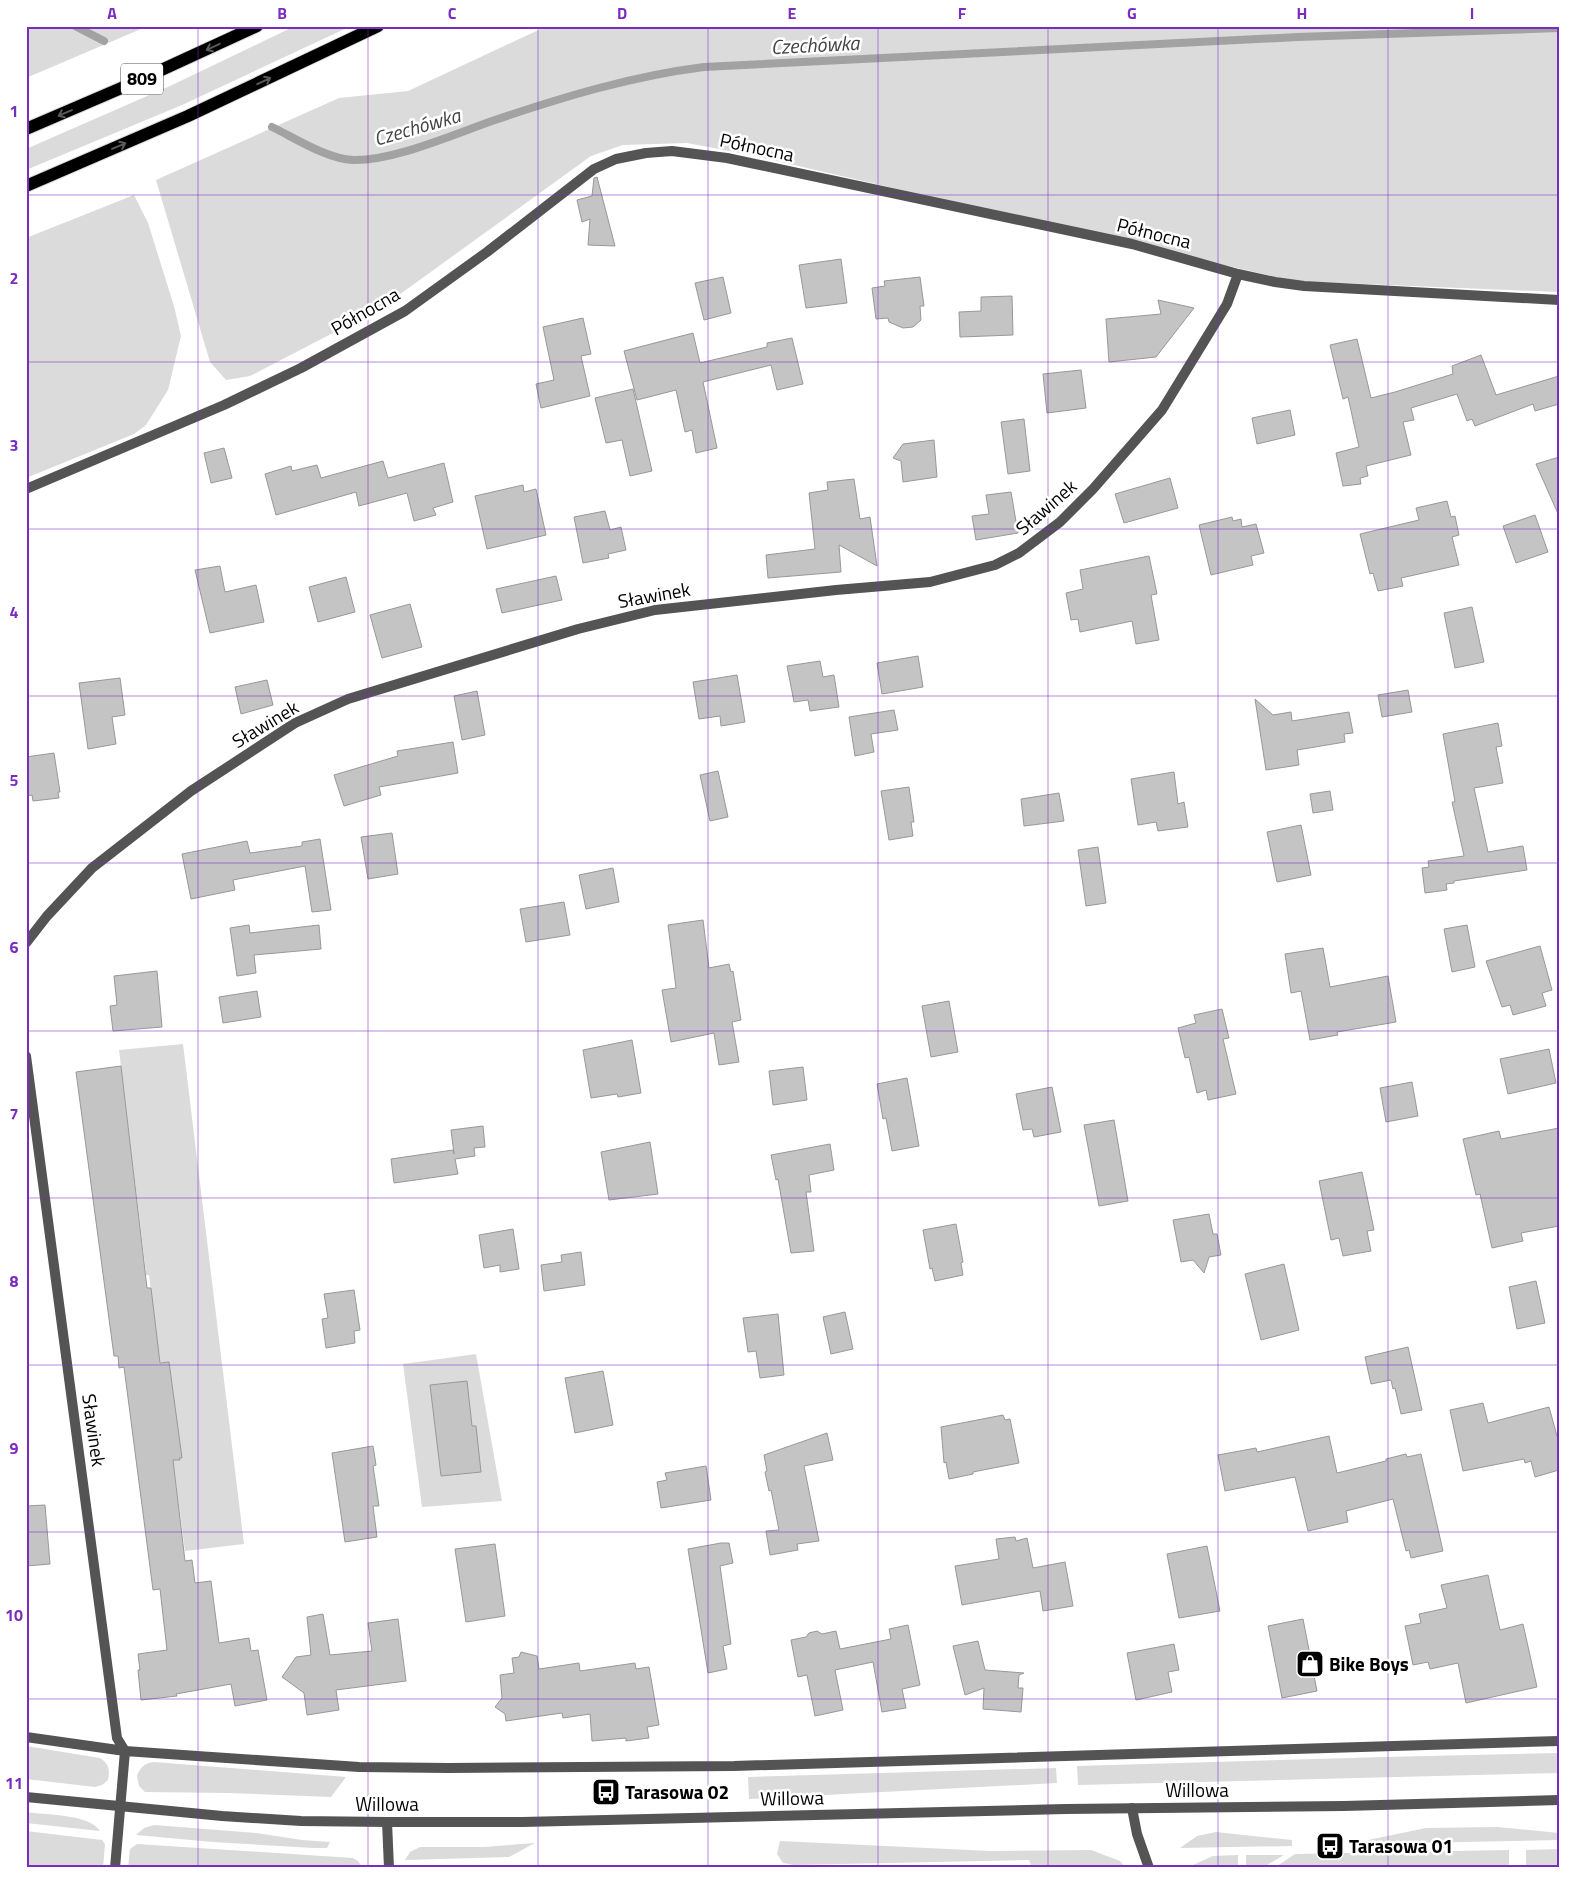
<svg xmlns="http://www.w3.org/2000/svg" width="1585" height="1894" font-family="'Titillium Web',sans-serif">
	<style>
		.green { fill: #dbdbdb }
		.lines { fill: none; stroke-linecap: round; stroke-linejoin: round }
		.stream { stroke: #a2a2a2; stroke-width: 8 }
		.building { fill: #c4c4c4; stroke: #989898 }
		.primary-casing { stroke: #dbdbdb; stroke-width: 14 }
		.minor { stroke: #545454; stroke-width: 10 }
		.tertiary { stroke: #545454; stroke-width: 10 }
		.primary { stroke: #000; stroke-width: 12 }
		.oneway { stroke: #595959 }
		.grid { fill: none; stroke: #7b2cbf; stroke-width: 1; stroke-opacity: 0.55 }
		.labels { text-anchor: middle; stroke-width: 5; stroke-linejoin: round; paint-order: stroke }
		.shield { fill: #fff; stroke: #4c4c4c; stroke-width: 1 }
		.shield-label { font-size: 18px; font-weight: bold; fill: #000 }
		.street-label { font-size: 19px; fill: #000; stroke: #fff }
		.poi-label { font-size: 19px; font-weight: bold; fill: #000; stroke: #fff; text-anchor: start }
		.water-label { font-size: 20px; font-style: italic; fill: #434343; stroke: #fff }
		.neatline { fill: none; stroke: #7b2cbf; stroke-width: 2 }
		.grid-label { font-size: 16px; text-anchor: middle; font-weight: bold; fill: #7b2cbf }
	</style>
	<rect width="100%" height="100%" fill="#fff"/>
	<!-- green -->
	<path class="green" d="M26,26H148L26,78Z
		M295,26H351L182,105L26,170V149L170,86Z
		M547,26H1559V292L1293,281L751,155L687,143L623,145L591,156L381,308L250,376L226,380L210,362L156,180L339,98L408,91Z
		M134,195L148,223L174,306L181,336L168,390L146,425L134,434L26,478V238Z
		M183,1044L244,1544L185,1551L173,1460H179V1458L181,1457L169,1362H160L149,1275H146L145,1264L119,1050Z
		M476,1354L502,1501L422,1507L403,1364Z
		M26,1746L100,1758C109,1764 110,1769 108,1780L102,1785L95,1787L26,1779Z
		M1559,1753V1773L1078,1785L1077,1766L1384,1757Z
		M154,1762L346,1777L331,1797L228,1793L145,1792L139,1786L137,1776C140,1767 145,1763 154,1762Z
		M1056,1768L1057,1783L749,1799L748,1777Z
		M26,1812C45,1815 90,1814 100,1831L26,1823Z
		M154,1825L256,1833L302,1840L330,1842L327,1848H313L213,1842L136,1835L144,1828Z
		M1497,1827L1559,1833V1840L1368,1844V1840L1426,1828Z
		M26,1831L102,1840L105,1844L103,1868H26Z
		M1216,1832L1292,1840V1846L1180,1848L1197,1836Z
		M780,1841L990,1851L1091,1850L1120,1861L1126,1868H1032L1029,1860L794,1865L783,1863L777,1854Z
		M535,1843L509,1857L405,1860L410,1852L420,1847H484Z
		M137,1844L353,1858L358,1861L363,1868H128L130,1849Z
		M1559,1849V1868H1526V1850Z
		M1509,1850V1868H1274L1295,1854Z
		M1238,1855V1868H1186L1213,1856Z
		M1246,1855H1284L1262,1868H1246Z"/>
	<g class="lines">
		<!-- stream -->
		<path class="stream" d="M75,26L104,41
			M272,127C295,138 327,159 353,160C394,161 454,134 495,120C563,97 632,76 704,67L1298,37L1559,28"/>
	</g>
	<!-- building -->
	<path class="building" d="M597,177L615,246L588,245L590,219L582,222L577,200L592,196L594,178Z
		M841,259L847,303L806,308L799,265Z
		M723,277L731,313L704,320L695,283Z
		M920,277L924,306H920L921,320L913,327L903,328L889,322L888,318L876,319L872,288L885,286L884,281Z
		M1012,296L1013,335L960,337L959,312L981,311V297Z
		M1158,300L1194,308L1156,357L1109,362L1106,319L1161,314Z
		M583,318L591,354L581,356L590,396L541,408L536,384L554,380L543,327Z
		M693,333L700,363L767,347V343L792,338L803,384L777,390L771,365L703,382L717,448L696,453L692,430L685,432L676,390L637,400L624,351Z
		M1357,339L1371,398L1395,392L1453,374L1452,366L1481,355L1496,395L1559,376V404L1535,411L1533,404L1475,426L1472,419L1467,421L1457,394L1411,408L1414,420L1403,422L1411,455L1366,466L1368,476L1360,478L1361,484L1343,486L1336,453L1359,447L1348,397L1343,399L1330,345Z
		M1081,370L1086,408L1047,413L1043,374Z
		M633,389L652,471L630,476L622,440L606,443L595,398Z
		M1290,410L1295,435L1257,444L1252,418Z
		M1024,419L1030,471L1008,474L1001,422Z
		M934,440L937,477L903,482L901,461L893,458L903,444Z
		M224,448L232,478L211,483L204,453Z
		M1559,457V516L1536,464Z
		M383,461L388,478L444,463L453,502L433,508L436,515L414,521L407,493L359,506L356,492L276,515L265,474L291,466L292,471L317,465L321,478Z
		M1170,478L1178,508L1124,523L1115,494Z
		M854,479L860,519L870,517L877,566L839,545L841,572L768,578L766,555L815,549L809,493L828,490L827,482Z
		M523,485L524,492L536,489L546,535L487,549L475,496Z
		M1011,492L1018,533L976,540L972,516L989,514L986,495Z
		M1447,501L1451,517L1455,516L1459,535L1452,537L1459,565L1401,578L1403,586L1378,591L1373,573L1370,574L1360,534L1419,520L1416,508Z
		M605,511L610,530L621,527L626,550L608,554L609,558L583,563L574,517Z
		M1535,515L1548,552L1516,563L1503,526Z
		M1232,517L1233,521L1241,519L1242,527L1256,524L1264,553L1251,556L1253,565L1211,575L1199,525Z
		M1149,556L1157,594L1151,595L1159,640L1136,644L1132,621L1080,632L1078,619L1071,620L1066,593L1083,589L1080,570Z
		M220,566L225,592L256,585L264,622L210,633L195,570Z
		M556,576L562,600L502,613L496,589Z
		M346,577L355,612L318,622L309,587Z
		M410,604L422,647L382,658L370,615Z
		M1472,607L1484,662L1455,668L1444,613Z
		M918,656L923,687L882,694L877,663Z
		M820,661L823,677L834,675L839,707L810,711L808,700L794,702L787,666Z
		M737,675L745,722L721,726L720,716L699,719L693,682Z
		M120,678L125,715L112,717L116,744L88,749L79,683Z
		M267,680L273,705L241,714L235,687Z
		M1408,690L1412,712L1382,717L1378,695Z
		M477,691L485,735L462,740L454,696Z
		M1255,699L1273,715L1291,712L1292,721L1349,712L1353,733L1344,734L1345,742L1297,750L1299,765L1266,770Z
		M894,710L898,730L871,734L874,752L855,756L849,717Z
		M1498,723L1502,746L1496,747L1503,783L1474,788L1488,852L1523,846L1527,870L1454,881V883L1446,884L1447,890L1425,893L1422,868L1429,867L1428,861L1464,856L1452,802H1455L1443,734Z
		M453,742L458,773L379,787L381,795L344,806L334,775L398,756L397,751Z
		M54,753L60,792H58L59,798L33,801L32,795L26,796V757Z
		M718,771L728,817L710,821L700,775Z
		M1174,772L1178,804L1184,802L1188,827L1158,831L1156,822L1138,825L1131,779Z
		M909,787L914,822H911L913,836L889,840L881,791Z
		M1330,791L1333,810L1313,813L1310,794Z
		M1059,793L1064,821L1024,826L1021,799Z
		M1301,825L1311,875L1277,882L1267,832Z
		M392,833L398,874L368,879L361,837Z
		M320,839L331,910L312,912L305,866L233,880L235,890L191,899L182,854L247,841L250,853L302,846V842Z
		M1098,847L1106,903L1086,906L1078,850Z
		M613,868L619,902L586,909L579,875Z
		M564,902L570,935L526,942L520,909Z
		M703,920L709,968L729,964L731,972L733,971L741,1020L732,1022L739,1062L719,1065L714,1033L671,1042L662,990L676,988L668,925Z
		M249,925L250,933L319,925L321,949L254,955L256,973L237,976L230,928Z
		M1467,925L1475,967L1452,972L1444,929Z
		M1540,946L1552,990L1542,993L1546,1006L1513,1015L1510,1005L1502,1007L1486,961Z
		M1323,948L1330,987L1388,976L1396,1022L1337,1032L1338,1035L1310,1040L1301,991L1291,993L1285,954Z
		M157,971L162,1027L113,1031L110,1006L117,1005L114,976Z
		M257,991L261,1017L223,1023L219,997Z
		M949,1001L958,1052L931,1057L922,1006Z
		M1222,1009L1229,1038L1223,1039L1236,1094L1208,1100L1206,1090L1197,1093L1189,1057L1185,1058L1178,1028L1196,1023L1194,1015Z
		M632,1040L641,1093L618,1097L617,1094L591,1098L583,1050Z
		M1549,1049L1556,1083L1508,1094L1500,1059Z
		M121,1066L147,1288H151L160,1363L169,1362L182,1458H179L180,1460H173L185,1561L192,1560L195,1583L211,1581L219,1643L249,1638L251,1651L258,1650L267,1700L235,1706L231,1684L176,1694L177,1696L141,1700L138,1670H140L138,1654L167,1650L160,1589L153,1590L124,1367L119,1368L118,1356H114L76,1072Z
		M803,1067L807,1100L773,1105L769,1071Z
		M907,1078L919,1146L892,1151L886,1118L883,1119L877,1084Z
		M1412,1082L1418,1116L1386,1122L1380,1088Z
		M1052,1087L1061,1132L1034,1137L1032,1129L1023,1130L1016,1094Z
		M1114,1120L1128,1201L1099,1206L1084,1125Z
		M483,1126L485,1147L474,1148L475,1156L455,1159L458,1174L394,1183L391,1159L453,1150L454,1154L451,1130Z
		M1559,1128V1226L1521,1233L1523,1241L1492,1248L1480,1194L1476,1195L1463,1139L1499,1131L1501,1139Z
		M650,1142L658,1194L609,1200L601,1152Z
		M830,1144L834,1170L809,1175L811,1192H806L814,1251L791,1253L778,1179L776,1180L771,1155Z
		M1362,1172L1374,1230L1367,1231L1371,1251L1343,1256L1339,1238L1331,1240L1319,1181Z
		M1209,1214L1213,1234H1217L1221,1255L1209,1257L1204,1273L1193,1260L1181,1262L1173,1220Z
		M956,1224L963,1262L961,1263L963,1275L935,1281L932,1268L930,1269L923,1230Z
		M513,1229L519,1269L500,1272V1265L484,1268L479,1235Z
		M581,1252L585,1285L544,1291L541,1265L562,1262L561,1255Z
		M1284,1264L1299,1330L1261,1340L1245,1274Z
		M1536,1281L1545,1323L1517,1329L1509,1287Z
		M354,1290L360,1330L354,1331L355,1343L326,1348L322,1319L328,1318L324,1294Z
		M845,1312L853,1349L831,1354L823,1317Z
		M778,1314L784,1375L760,1378L756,1351L748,1352L743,1318Z
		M1408,1347L1422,1410L1401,1414L1395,1388L1393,1389L1391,1380L1371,1384L1365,1357Z
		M603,1371L613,1425L575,1433L565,1378Z
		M467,1381L472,1426H476L481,1472L441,1476L430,1385Z
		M1483,1403L1488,1423L1549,1407L1559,1443V1470L1535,1477L1531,1461L1525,1463L1524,1459L1463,1471L1450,1410Z
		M1003,1415L1005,1420L1010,1419L1019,1463L973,1472V1474L949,1479L946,1462L944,1463L941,1427Z
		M827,1433L833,1460L804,1466L819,1541L797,1544L798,1550L770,1555L766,1531L779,1530L771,1490L769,1491L765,1472L767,1471L764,1455Z
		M1329,1436L1337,1473L1386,1461V1459L1406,1454L1407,1457L1421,1454L1443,1551L1411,1558L1409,1550L1406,1551L1393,1499L1346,1511L1348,1522L1308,1531L1295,1477L1225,1491L1218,1455L1256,1448L1257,1452Z
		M373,1446L376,1465L373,1466L379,1506H373L377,1537L345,1542L332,1453Z
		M706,1466L711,1500L661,1508L657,1482L667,1480L665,1473Z
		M45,1505L50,1564L26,1566V1506Z
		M1015,1537L1016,1541L1027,1538L1033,1568L1065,1562L1073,1606L1043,1611L1040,1591L962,1605L955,1566L999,1559L996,1539Z
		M721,1543H729L733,1563L720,1566L731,1644L723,1646L727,1669L708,1673L688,1549Z
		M495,1544L505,1616L466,1622L455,1549Z
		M1207,1546L1220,1611L1179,1618L1167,1554Z
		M1488,1575L1500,1630L1523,1624L1537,1687L1466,1703L1458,1663L1430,1669L1428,1662L1413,1665L1405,1626L1421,1623L1419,1614L1447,1608L1441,1585Z
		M323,1614L330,1655L372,1651L368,1623L398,1619L406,1681L336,1690L339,1710L307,1715L304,1693L282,1677L296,1657L311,1655L307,1617Z
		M1303,1619L1317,1691L1282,1698L1268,1626Z
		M908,1625L920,1685L902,1689L906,1708L882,1712L873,1662L835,1670L843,1710L815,1716L807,1675L798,1677L791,1640L806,1637L809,1633L817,1631L822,1634L836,1631L840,1649L891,1639L889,1629Z
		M978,1641L985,1670L1024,1673L1019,1675L1018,1688H1023L1021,1712L983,1709L984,1688L965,1695L953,1646Z
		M1174,1644L1179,1670L1168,1672L1172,1692L1136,1700L1127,1653Z
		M521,1652L537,1656L539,1669L579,1663L580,1671L635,1663L636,1669L649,1667L659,1725L647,1727L649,1738L626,1741V1738L592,1741L590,1714L563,1718L562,1713L506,1721L505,1714L495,1707L502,1698L500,1675L514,1673L512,1658L519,1657Z"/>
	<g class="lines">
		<defs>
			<path id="primary" d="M26,129L133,83L257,26
				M26,186L188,116L378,26"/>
		</defs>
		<!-- primary casing -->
		<use href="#primary" class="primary-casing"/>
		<!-- minor -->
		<path class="minor" d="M26,489L224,405L301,368L405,311L487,252L594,169L616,159L646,153L672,151L727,158L1132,244L1238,274L1275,282L1304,286L1559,300
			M26,943L47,916L92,868L191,791L295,723L348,699L578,629L655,610L836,590L930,582L995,565L1019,553L1060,522L1093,489L1162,410L1227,304L1238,274
			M26,1056L117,1738L125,1751L115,1868
			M26,1737L125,1751L197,1756L359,1767L448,1768L734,1766L1559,1741
			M1132,1808L1137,1834L1149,1868
			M387,1822L389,1868"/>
		<!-- tertiary -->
		<path class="tertiary" d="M26,1797L222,1816L301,1821L387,1822H522L1066,1809L1344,1806L1559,1800"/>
		<!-- primary -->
		<use href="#primary" class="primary"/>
	</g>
	<!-- one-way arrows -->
	<defs><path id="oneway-shaft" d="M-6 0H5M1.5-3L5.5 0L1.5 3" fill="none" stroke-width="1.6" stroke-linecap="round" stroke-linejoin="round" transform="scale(1.25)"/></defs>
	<g class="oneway">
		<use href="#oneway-shaft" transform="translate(213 47) rotate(155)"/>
		<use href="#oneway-shaft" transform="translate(264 81) rotate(-25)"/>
		<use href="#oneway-shaft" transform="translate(65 113) rotate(157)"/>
		<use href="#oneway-shaft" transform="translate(119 146) rotate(-23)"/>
	</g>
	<!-- grid -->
	<path class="grid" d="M198,26V1868M368,26V1868M538,26V1868M708,26V1868M878,26V1868M1048,26V1868M1218,26V1868M1388,26V1868M26,195H1559M26,362H1559M26,529H1559M26,696H1559M26,863H1559M26,1031H1559M26,1198H1559M26,1365H1559M26,1532H1559M26,1699H1559"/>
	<!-- icons -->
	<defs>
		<symbol id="shop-square" viewBox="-11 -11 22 22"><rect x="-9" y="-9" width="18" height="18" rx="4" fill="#000" stroke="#fff"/><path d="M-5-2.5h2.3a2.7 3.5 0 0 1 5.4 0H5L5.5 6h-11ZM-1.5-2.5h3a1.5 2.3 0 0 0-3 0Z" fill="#fff"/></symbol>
		<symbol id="bus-square" viewBox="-11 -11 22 22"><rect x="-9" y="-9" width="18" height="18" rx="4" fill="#000" stroke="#fff"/><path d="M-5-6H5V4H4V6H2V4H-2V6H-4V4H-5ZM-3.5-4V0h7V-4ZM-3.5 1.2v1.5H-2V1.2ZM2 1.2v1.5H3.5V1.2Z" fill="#fff"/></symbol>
	</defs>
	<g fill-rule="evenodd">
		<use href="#shop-square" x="1294" y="1648" width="32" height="32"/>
		<use href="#bus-square" x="590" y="1776" width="32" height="32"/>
		<use href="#bus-square" x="1314" y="1830" width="32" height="32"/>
	</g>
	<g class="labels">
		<!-- shield labels -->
		<rect class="shield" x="121" y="63.5" width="42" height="31" rx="4"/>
		<g class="shield-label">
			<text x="142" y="85">809</text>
		</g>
		<!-- street labels -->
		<g class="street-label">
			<text transform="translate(757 147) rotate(12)" y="7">Północna</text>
			<text transform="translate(1154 233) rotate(14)" y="7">Północna</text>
			<text transform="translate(365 311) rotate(-30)" y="7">Północna</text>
			<text transform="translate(1046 507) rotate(-41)" y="7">Sławinek</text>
			<text transform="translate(654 595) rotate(-10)" y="7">Sławinek</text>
			<text transform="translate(265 724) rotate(-31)" y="7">Sławinek</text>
			<text transform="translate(94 1430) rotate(82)" y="7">Sławinek</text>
			<text x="1197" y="1797">Willowa</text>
			<text transform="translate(792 1798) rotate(-1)" y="7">Willowa</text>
			<text x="387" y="1811">Willowa</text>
		</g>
		<!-- poi labels -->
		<g class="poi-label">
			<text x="1329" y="1671">Bike Boys</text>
			<text x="625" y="1799">Tarasowa 02</text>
			<text x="1349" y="1853">Tarasowa 01</text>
		</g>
		<!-- water labels -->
		<g class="water-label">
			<text transform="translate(815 45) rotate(-3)" y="7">Czechówka</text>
			<text transform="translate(417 127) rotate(-16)" y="7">Czechówka</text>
		</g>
	</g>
	<!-- border -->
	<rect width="1585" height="1894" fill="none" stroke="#ffffff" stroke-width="55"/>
	<rect x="28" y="28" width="1530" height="1838" class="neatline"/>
	<g class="grid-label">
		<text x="112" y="19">A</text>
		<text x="282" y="19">B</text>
		<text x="452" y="19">C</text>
		<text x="622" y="19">D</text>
		<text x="792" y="19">E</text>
		<text x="962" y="19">F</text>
		<text x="1132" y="19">G</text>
		<text x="1302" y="19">H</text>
		<text x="1472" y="19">I</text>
		<text x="14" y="117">1</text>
		<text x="14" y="284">2</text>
		<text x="14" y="451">3</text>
		<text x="14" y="618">4</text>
		<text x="14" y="786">5</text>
		<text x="14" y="953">6</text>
		<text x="14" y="1120">7</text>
		<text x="14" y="1287">8</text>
		<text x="14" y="1454">9</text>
		<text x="14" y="1621">10</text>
		<text x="14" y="1789">11</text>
	</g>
</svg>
